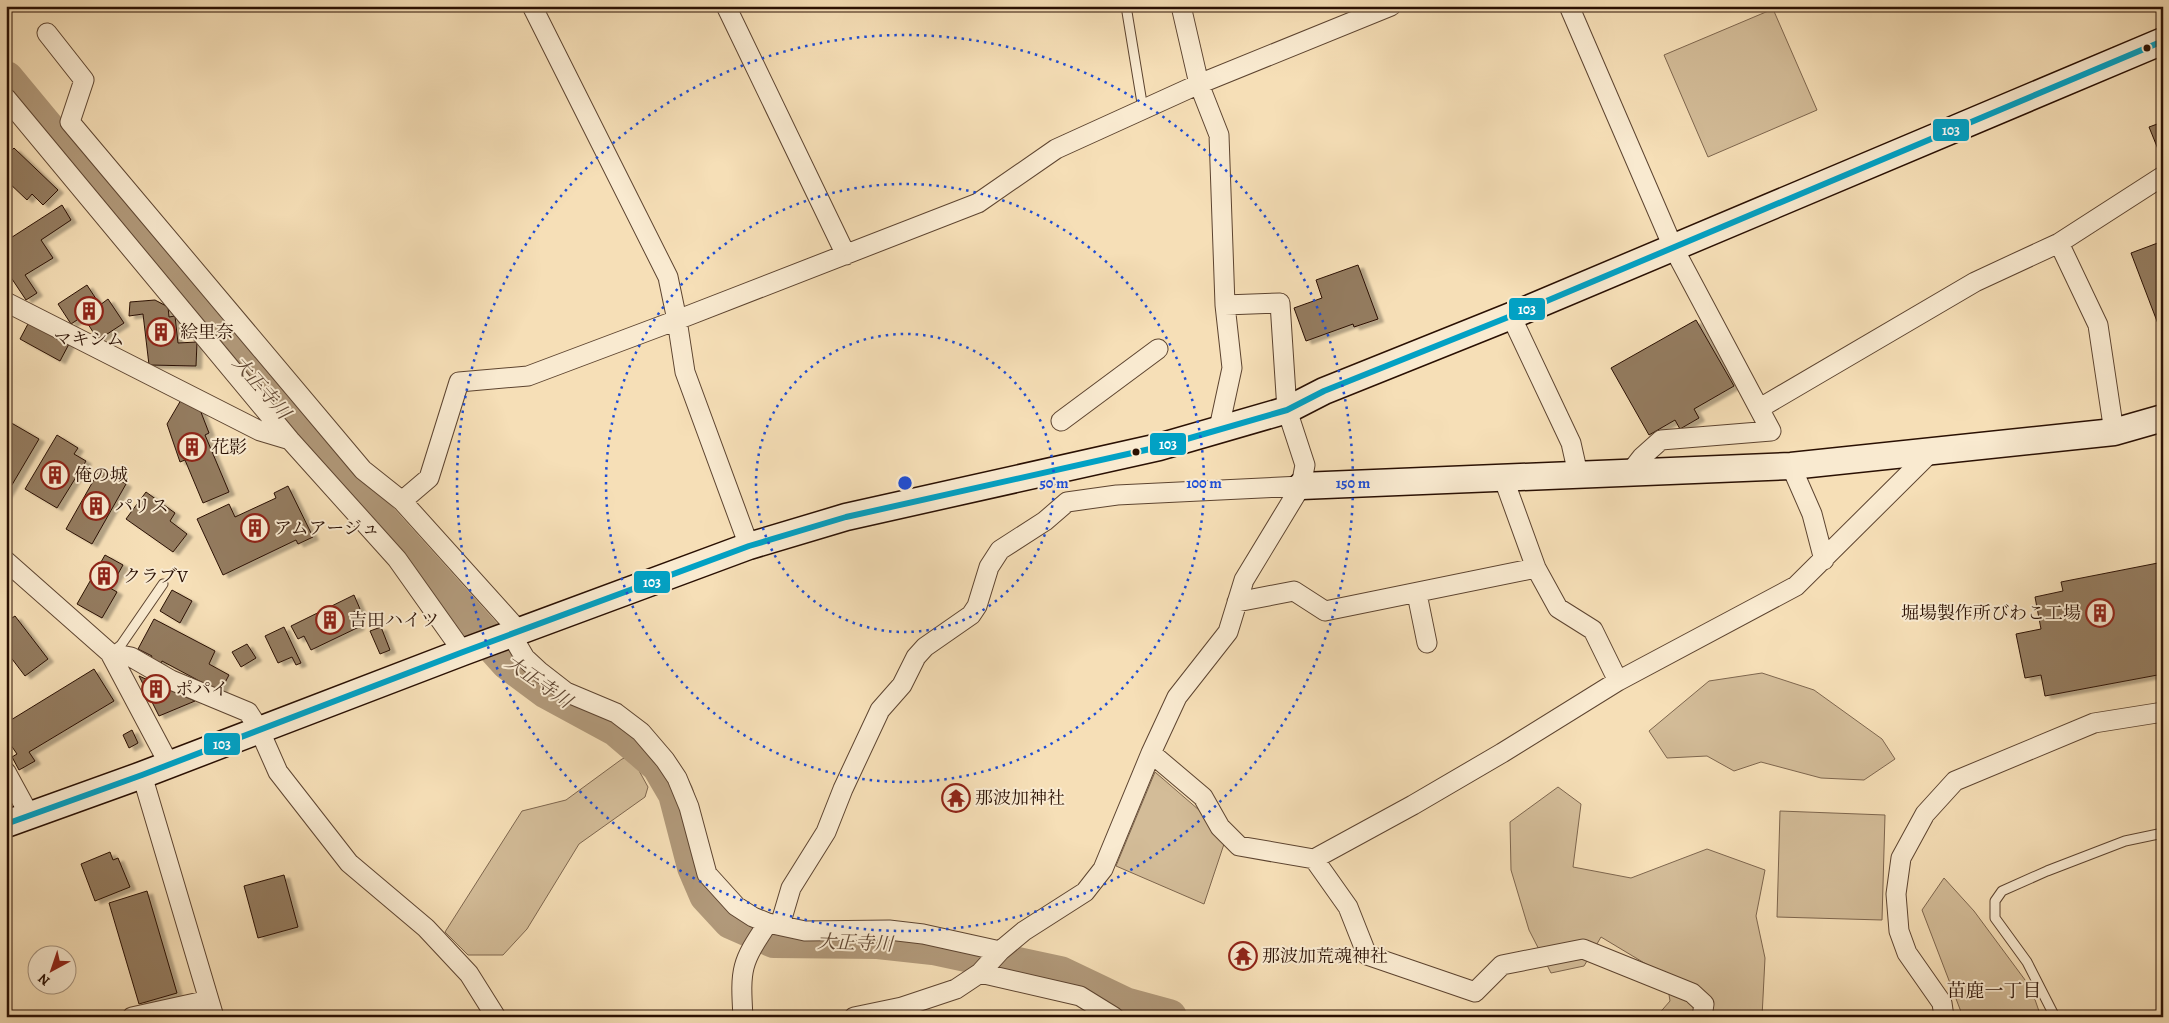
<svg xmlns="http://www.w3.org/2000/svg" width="2169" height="1023" font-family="Alegreya,'Noto Serif JP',serif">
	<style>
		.green { fill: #d3bc98; stroke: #7e664e }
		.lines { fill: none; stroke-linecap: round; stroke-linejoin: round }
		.river { stroke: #b1997a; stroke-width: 36 }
		.building { fill: #947c61; stroke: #2a1003; filter: url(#shadow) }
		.lane-casing { stroke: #5d4430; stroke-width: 11 }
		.street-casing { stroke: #5d4430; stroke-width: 21 }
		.secondary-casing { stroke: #2a1003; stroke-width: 29 }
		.lane { stroke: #f9ead0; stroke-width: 9 }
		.street { stroke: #f9ead0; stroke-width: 19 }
		.secondary { stroke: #f9ead0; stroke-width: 26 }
		.bus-1-casing { stroke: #f9ead0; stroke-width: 10 }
		.bus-1 { stroke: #02a1c4; stroke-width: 6 }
		.ring { fill: none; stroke: #1d4ed8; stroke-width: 2.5; stroke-dasharray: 2.5 5 }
		.bus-dot { fill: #2a1003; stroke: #f9ead0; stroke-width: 2 }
		.labels { text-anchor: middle; stroke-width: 4; stroke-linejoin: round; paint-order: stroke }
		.poi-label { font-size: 18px; fill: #2a1003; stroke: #f9ead0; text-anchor: start }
		.water-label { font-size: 19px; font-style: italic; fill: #604733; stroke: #f9ead0 }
		.neighbourhood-label { font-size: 19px; fill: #2a1003; stroke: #f9ead0 }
		.centre { fill: #1d4ed8; stroke: #f9ead0; stroke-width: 2.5 }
		.ring-label { font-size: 15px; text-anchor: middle; font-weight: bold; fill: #1d4ed8; stroke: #f9ead0; stroke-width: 4; stroke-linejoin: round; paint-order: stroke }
		.line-badge { stroke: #f9ead0; stroke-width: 2 }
		.badge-label { font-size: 14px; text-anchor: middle; font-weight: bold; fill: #fff }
	</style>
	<defs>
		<filter id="shadow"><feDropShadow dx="5.5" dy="3" stdDeviation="1" flood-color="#0004"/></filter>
	</defs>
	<rect width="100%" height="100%" fill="#f6dfb7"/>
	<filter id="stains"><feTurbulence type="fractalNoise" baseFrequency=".004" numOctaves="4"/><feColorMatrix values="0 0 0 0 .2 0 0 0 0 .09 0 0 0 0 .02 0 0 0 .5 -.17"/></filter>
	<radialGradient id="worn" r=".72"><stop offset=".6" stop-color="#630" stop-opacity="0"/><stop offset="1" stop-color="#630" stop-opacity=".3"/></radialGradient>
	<!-- green -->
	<path class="green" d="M1773,9L1817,110L1708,157L1664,55Z
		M1762,673L1814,690L1882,739L1895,759L1864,780L1821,778L1761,762L1734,771L1707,756L1667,758L1649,731L1709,681Z
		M631,756L648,787L645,797L579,844L527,929L503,955H468L445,932L522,811L566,800L622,759Z
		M1155,772L1199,810L1224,844L1204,904L1116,866Z
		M1558,787L1581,804L1573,867L1631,878L1707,849L1765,870L1756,916L1765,958L1762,1017H1656L1670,1001L1666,976L1601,937L1584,966L1551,973L1529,930L1511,870L1510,822Z
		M1780,811L1885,815L1882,920L1777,917Z
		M1944,878L1974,911L2031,988L2041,1017H1963L1922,910Z"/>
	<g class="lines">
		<!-- river -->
		<path class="river" d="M6,79L268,395L508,662L547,691L617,729L659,765L676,794L695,867L707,895L731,921L774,940L878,941L933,947L1060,974L1125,1005L1169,1017"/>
	</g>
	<!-- building -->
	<path class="building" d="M2163,118V152L2160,154L2149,127L2160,123L2158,120Z
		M14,148L58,190L43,205L32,194L27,200L7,181L12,176L6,170V156Z
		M62,205L71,220L41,240L53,258L25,275L37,293L26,300L8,273L6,274V241Z
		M2163,241V337L2131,253Z
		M1358,265L1378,319L1354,327L1353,324L1306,341L1294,308L1322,298L1316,280Z
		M87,285L100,305L108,299L124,323L98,340L83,316L71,324L58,304Z
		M155,300L168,307L169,317L175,316L178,343L197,342L196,366L149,365L143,314L129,316L130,302Z
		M1696,320L1734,386L1694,409L1699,418L1680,429L1675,420L1649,435L1611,368Z
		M29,322L69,344L60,361L20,339Z
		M181,400L199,407L209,433L205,435L229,492L203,503L185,460L180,462L167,424Z
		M8,421L39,439L6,495V424Z
		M57,435L78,448L74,454L86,461L57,508L25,489Z
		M100,469L126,484L92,544L66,529Z
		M288,486L313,537L298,544L296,540L223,575L197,519L229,504L235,517L276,498L274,493Z
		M146,492L175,513L170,521L187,534L173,552L126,519Z
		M105,555L123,565L110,588L117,592L102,618L77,604Z
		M2163,562V674L2045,696L2041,675L2025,678L2016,634L2041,629L2035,597L2063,591L2061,582Z
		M172,590L192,601L180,623L160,611Z
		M354,595L360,609L352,613L359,627L311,650L304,636L298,639L291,626Z
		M15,616L48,659L25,676L6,651V622Z
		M154,619L215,651L209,664L229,675L220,692L162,661L160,666L150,660L152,656L138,649Z
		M284,627L301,663L296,665L292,657L278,663L265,636Z
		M381,627L390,650L380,654L370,631Z
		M247,644L256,658L241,667L232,652Z
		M94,669L114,701L29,752L35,761L19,770L12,757L17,754L6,738V723Z
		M139,676L195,701L159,716Z
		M132,730L138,743L129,748L123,735Z
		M110,852L113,860L118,858L130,887L95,901L81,864Z
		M284,875L298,927L258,938L244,886Z
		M147,891L177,993L139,1004L109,903Z"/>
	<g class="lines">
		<defs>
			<path id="lane" d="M1126,6L1143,109
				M111,653L121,645L163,584
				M2055,1017L2027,962L1995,918V901L2002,891L2047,871L2125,841L2163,833"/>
			<path id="street" d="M532,6L668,277L677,320L685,372L749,546
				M726,6L846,255
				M1181,6L1199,84L1219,135L1225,305L1232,368L1219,428
				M1569,6L1673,247L1771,431L1661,440L1642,457L1631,471
				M47,33L84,80L70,122L363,470L402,501L519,631
				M6,98L290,440L397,559L463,652
				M2059,243L2098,325L2114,432
				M6,302L260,431L290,440
				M1511,316L1571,443L1578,474
				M1760,408L1975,282L2059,243L2163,176
				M1061,421L1158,349
				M1791,466L1812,514L1824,560
				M1503,477L1536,568L1558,608L1593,630L1618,681
				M402,501L429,478L459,382L528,376L677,320L978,203L1056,149L1199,84L1391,6
				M6,561L110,653L131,657L171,680L248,712L259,729L278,772L349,863L426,928L469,974L496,1017
				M1417,594L1427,643
				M1237,602L1294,591L1325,611L1536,568
				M511,634L525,658L539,671L566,692L616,713L641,732L665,760L677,778L689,807L707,874L736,906L753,917L768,923L805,931L889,930L923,934L1000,951
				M110,653L169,764
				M1151,753L1203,797L1220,827L1239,846L1314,859L1348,907L1367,955L1475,992L1502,965L1583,949L1692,993L1704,1004L1702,1017
				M6,772L30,816
				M142,775L214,1017
				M1314,859L1413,805L1502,753L1618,681L1796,586L1931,452
				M780,925L791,888L826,832L843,789L880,710L902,685L916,657L925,647L971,615L977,606L989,567L1000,550L1045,521L1067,502L1117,495L1301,486
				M980,973L1080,996L1114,1017
				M132,1017L209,1000
				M743,1017C740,968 741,963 768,923
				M854,1017L902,1007L956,989L980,973L1000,951L1024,931L1085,892L1103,869L1151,753L1177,697L1228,632L1244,580L1301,486L1305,465L1287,410L1280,303L1225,305
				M1944,1017L1942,1003L1907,953L1899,931L1896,894L1901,858L1925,814L1955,781L2094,723L2163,712"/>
			<path id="secondary" d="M1301,486L1791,466L2114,432L2163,418
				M6,824L142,775L463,652L749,546L846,517L1159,447L1287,410L1324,391L1511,316L2163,41"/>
		</defs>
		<!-- lane casing -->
		<use href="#lane" class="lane-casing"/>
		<!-- street casing -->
		<use href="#street" class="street-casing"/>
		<!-- secondary casing -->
		<use href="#secondary" class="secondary-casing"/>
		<!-- lane -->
		<use href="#lane" class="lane"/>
		<!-- street -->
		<use href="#street" class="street"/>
		<!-- secondary -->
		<use href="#secondary" class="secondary"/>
		<defs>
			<path id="bus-1" d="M6,824L142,775L463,652L749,546L846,517L1159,447L1287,410L1324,391L1511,316L2163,41"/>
		</defs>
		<!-- bus-1 casing -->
		<use href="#bus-1" class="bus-1-casing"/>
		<!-- bus-1 -->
		<use href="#bus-1" class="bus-1"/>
	</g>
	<!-- distance rings -->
	<g class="ring">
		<circle cx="905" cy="483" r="149"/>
		<circle cx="905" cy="483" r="299"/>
		<circle cx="905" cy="483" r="448"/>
	</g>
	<!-- icons -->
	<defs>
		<symbol id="building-ring" viewBox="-11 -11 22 22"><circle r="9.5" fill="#f9ead0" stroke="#8f2418" stroke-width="1.5"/><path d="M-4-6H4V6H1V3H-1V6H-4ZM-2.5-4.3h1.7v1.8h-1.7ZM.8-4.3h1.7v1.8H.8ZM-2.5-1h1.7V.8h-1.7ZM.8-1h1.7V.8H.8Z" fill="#8f2418"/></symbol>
		<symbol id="temple-ring" viewBox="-11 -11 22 22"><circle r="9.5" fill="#f9ead0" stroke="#8f2418" stroke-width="1.5"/><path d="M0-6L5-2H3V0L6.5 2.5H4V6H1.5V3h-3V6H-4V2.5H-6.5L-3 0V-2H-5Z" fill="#8f2418"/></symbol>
	</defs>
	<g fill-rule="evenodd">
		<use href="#building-ring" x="73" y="295" width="32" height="32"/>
		<use href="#building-ring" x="145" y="316" width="32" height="32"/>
		<use href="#building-ring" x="176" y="431" width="32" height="32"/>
		<use href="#building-ring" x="39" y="459" width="32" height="32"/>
		<use href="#building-ring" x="80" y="490" width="32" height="32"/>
		<use href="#building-ring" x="239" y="512" width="32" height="32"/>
		<use href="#building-ring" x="88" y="560" width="32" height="32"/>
		<use href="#building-ring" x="2084" y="597" width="32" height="32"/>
		<use href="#building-ring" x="314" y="604" width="32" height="32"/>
		<use href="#building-ring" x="140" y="673" width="32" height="32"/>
		<use href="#temple-ring" x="940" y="782" width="32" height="32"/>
		<use href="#temple-ring" x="1227" y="940" width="32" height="32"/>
	</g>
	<!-- markers -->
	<g class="bus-dot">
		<circle cx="2147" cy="48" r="4.5"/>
		<circle cx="1136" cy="452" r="4.5"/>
	</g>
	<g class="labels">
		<!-- poi labels -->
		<g class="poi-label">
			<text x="180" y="338">絵里奈</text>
			<text x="89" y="345" text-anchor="middle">マキシム</text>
			<text x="211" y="453">花影</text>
			<text x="74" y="481">俺の城</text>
			<text x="115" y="512">パリス</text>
			<text x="274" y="534">アムアージュ</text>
			<text x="123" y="582">クラブV</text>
			<text x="2081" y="619" text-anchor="end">堀場製作所びわこ工場</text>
			<text x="349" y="626">吉田ハイツ</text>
			<text x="175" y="695">ポパイ</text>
			<text x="975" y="804">那波加神社</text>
			<text x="1262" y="962">那波加荒魂神社</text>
		</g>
		<!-- water labels -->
		<g class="water-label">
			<text transform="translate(262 387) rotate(49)" y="7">大正寺川</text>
			<text transform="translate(539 681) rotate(35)" y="7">大正寺川</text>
			<text transform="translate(855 942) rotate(2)" y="7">大正寺川</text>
		</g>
		<!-- neighbourhood labels -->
		<g class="neighbourhood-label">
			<text x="1994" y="997">苗鹿一丁目</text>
		</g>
	</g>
	<circle cx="905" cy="483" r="8" class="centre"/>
	<g class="ring-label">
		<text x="1054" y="488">50 m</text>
		<text x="1204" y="488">100 m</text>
		<text x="1353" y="488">150 m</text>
	</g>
	<g class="line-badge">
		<rect x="1932" y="118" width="38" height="24" rx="5" fill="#02a1c4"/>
		<rect x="1508" y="297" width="38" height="24" rx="5" fill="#02a1c4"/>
		<rect x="1149" y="432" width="38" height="24" rx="5" fill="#02a1c4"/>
		<rect x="633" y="570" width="38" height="24" rx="5" fill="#02a1c4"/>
		<rect x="203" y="732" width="38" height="24" rx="5" fill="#02a1c4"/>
	</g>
	<g class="badge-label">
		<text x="1951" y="135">103</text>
		<text x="1527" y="314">103</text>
		<text x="1168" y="449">103</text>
		<text x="652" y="587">103</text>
		<text x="222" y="749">103</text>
	</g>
	<!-- margin -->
	<rect width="2169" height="1023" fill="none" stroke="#f6dfb7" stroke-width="25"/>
	<rect x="8" y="8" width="2154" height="1008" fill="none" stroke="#2a1003" stroke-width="2.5"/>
	<rect x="12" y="12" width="2144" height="998" fill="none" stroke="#2a1003"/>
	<!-- north arrow -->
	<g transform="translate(52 970) rotate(220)"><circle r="24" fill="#f9ead0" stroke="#a6937e"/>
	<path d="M0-4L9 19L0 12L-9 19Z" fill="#8f2418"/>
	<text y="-8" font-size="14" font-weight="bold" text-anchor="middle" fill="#2a1003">N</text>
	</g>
	<rect width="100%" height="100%" filter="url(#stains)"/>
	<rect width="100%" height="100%" fill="url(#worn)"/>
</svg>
